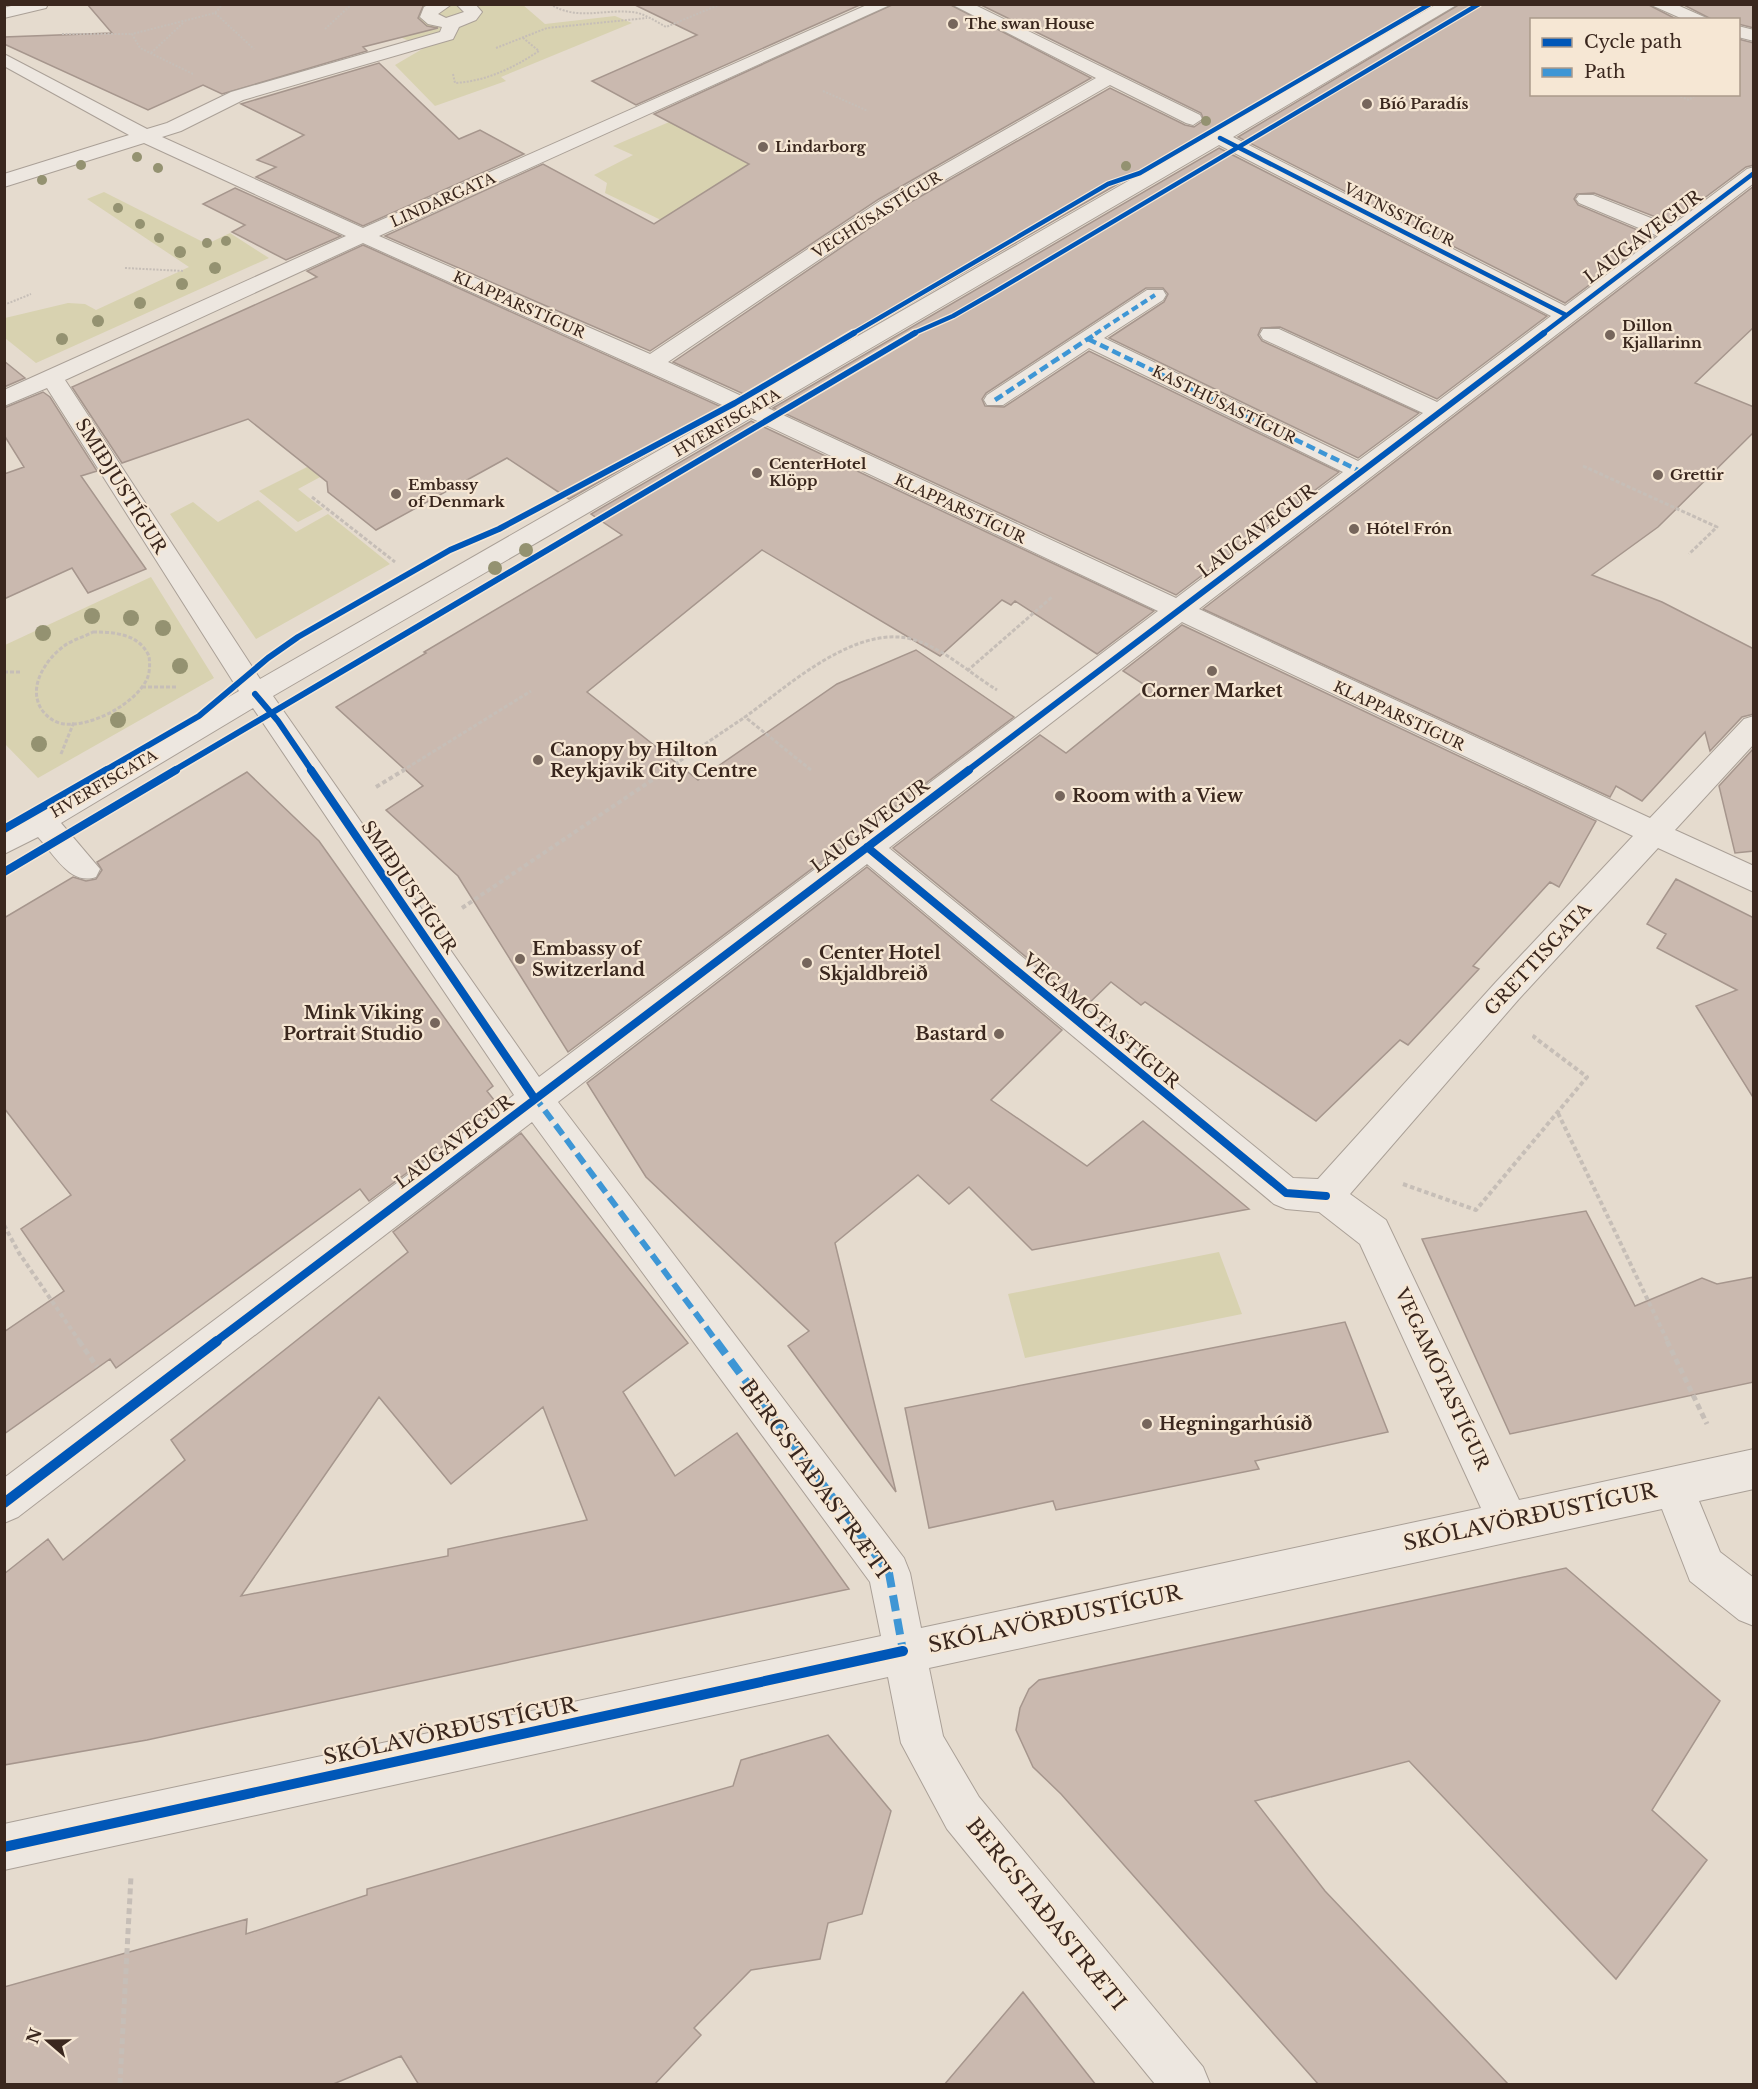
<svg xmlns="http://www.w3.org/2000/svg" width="1758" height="2089" font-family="'Libre Baskerville',serif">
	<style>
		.green { fill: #d8d2b0 }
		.building { fill: #cab9af; stroke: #a6968d; stroke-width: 1.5; fill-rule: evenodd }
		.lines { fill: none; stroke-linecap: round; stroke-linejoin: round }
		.minor-casing { stroke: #aaa097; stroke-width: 2 }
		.path-far3 { stroke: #c6beb7; stroke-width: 2; stroke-dasharray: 2 1.5; stroke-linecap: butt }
		.path-far2 { stroke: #c6beb7; stroke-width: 3; stroke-dasharray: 4 2; stroke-linecap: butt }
		.path-far1 { stroke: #c6beb7; stroke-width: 4; stroke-dasharray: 4.5 3; stroke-linecap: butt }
		.path { stroke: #c6beb7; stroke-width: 5; stroke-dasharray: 6 4; stroke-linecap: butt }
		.minor { fill: #ede7e0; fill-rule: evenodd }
		.quiet-far3 { stroke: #3e96d5; stroke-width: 4; stroke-dasharray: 7 4; stroke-linecap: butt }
		.quiet-far2 { stroke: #3e96d5; stroke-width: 4.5; stroke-dasharray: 9 4.5; stroke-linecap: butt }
		.quiet-far1 { stroke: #3e96d5; stroke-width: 6; stroke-dasharray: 12 6; stroke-linecap: butt }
		.quiet { stroke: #3e96d5; stroke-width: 8; stroke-dasharray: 16 8; stroke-linecap: butt }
		.cycleway-far3-casing { stroke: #f6e7d4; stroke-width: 7 }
		.cycleway-far2-casing { stroke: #f6e7d4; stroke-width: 9 }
		.cycleway-far1-casing { stroke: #f6e7d4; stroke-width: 11 }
		.cycleway-casing { stroke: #f6e7d4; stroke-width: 14 }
		.cycleway-far3 { stroke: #0057b8; stroke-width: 4.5 }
		.cycleway-far2 { stroke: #0057b8; stroke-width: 6 }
		.cycleway-far1 { stroke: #0057b8; stroke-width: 8 }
		.cycleway { stroke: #0057b8; stroke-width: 10 }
		.tree { fill: #949271 }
		.poi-dot { fill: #76665c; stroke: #f6e7d4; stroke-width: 2 }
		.labels { text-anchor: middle; stroke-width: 4.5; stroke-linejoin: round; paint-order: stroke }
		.far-poi-label { font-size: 15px; font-weight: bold; fill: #3a271e; stroke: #f6e7d4; text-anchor: start }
		.far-street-label { font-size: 15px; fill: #3a271e; stroke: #f6e7d4 }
		.street-label { font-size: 18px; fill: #3a271e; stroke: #f6e7d4 }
		.poi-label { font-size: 18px; font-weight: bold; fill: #3a271e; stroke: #f6e7d4; text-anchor: start }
		.near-street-label { font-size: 21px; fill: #3a271e; stroke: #f6e7d4 }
	</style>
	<rect width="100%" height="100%" fill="#e5dbce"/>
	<!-- green -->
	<path class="green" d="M376,5H523L545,24L615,16L632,23L501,77L506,81L435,106L395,65L424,48L398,36Z
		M709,105L719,148L760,170L661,220L605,193L607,183L594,175L633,155L613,146Z
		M104,192L207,244L230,233L269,258L36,363L5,338V318L68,303L85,304L96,310L189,267L87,199Z
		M311,465L324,475L298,489L323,509L298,522L259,491Z
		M258,500L296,532L328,514L390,564L256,639L170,514L193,502L218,522Z
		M151,577L214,678L38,778L5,744V645Z
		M1219,1252L1242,1314L1025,1358L1008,1294Z"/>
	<!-- building -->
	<path class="building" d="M87,4H424L418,18L427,26L438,28L363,47L367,51L222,94L203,85L148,110L4,44V37L112,33Z
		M633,4H862L636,105L592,81L697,35Z
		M894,4H949L1091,78L879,199L650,351L385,236L543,164L654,224L749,164L654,114Z
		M979,4H1432L748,396L673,362L895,211L1110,88L1185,125L1194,127L1204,120L1201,113Z
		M1460,4H1647L1678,20H1532V94H1738V39L1754,43V165L1746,167L1671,223L1594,193L1577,194L1574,199L1578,205L1654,237L1565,303L1238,137Z
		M1682,4H1754V28L1738,24V20H1713Z
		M379,63L459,139L480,130L524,154L363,226L256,177L276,167L257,160L304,135L241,104Z
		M1219,148L1547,316L1437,399L1280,327L1261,328L1258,335L1262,341L1419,413L1358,458L1109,338L1164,302L1168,294L1163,288H1146L986,393L982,399L985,406L1004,407L1089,351L1339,472L1176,595L773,408Z
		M1754,186V327L1695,383L1754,407V432L1658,527L1592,575L1662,602L1754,649V714L1742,717L1710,751L1705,732L1642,801L1616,786L1610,797L1203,609Z
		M235,188L341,236L286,260L232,232L245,225L203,204Z
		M363,245L726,409L569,499L507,458L376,530L328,492L327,482L248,419L122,463L72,387L317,277L307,271Z
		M4,361L25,378L4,387Z
		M43,392L50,397L97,471L81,476L146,569L88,593L72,568L4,599V474L24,467L4,435V408Z
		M751,421L1154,611L1097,654L1015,601L1011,605L1002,600L940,656L762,550L587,692L698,780L837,684L916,650L1014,717L568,1052L458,876L386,810L423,786L336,707L426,653L424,652L622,535L591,514Z
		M1182,625L1596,821L1559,887L1550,882L1473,966L1479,969L1408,1045L1400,1040L1316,1121L1145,1002L1141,1005L1111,982L1086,1006L893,848L1040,735L1066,753L1148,687L1123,671Z
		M1754,748V851L1735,853L1719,786Z
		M247,772L319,841L493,1086L487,1091L498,1105L369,1201L360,1189L116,1368L110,1359L4,1434V1332L64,1291L21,1229L71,1195L4,1108V918L73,877L86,881L96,879L102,870L97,862Z
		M867,867L1062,1030L991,1100L1087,1166L1143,1121L1249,1209L1032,1250L969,1187L949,1204L918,1175L835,1243L896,1492L788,1346L809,1331L646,1177L587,1083Z
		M1676,879L1754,918V1099L1696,1006L1737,990L1657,948L1666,934L1647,924Z
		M521,1133L688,1343L623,1392L675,1476L737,1433L849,1589L147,1740L4,1765V1574L48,1539L63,1560L185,1460L171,1440L408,1252L393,1232ZM379,1397L451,1484L543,1407L587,1520L448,1549V1556L241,1596Z
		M1586,1211L1635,1306L1702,1278L1717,1284L1754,1277V1382L1510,1434L1422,1239Z
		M1345,1322L1388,1432L1255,1461L1259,1469L1056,1510L1053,1501L929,1528L905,1408Z
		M1566,1568L1720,1701L1652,1810L1707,1860L1616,1979L1409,1761L1255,1801L1325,1891L1509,2085H1319L1061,1794L1033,1767L1016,1730L1020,1708L1029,1689L1039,1680Z
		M828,1735L891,1811L862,1914L828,1923L820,1959L751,1970L694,2028L701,2035L654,2085H419L401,2056L331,2085H4V1987L247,1919L246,1934L367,1895V1889L733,1786L741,1760Z
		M1023,1992L1096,2085H944Z"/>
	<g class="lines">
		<defs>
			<path id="minor" d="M18,4H48L46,8L4,18V8Z
				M430,4H452L438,14L446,18L464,12L456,4H475L482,12L476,20L459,27L453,39L243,100L181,131L162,137L363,228L869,4H892L379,236L650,354L880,201L1096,78L951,4H973L1200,115L1202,119L1193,125L1186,123L1110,85L894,209L668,362L748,399L1437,4H1458L1233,137L1565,306L1658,236L1579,203L1576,199L1579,195H1593L1671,226L1747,169L1754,167V183L1199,609L1650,818L1744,719L1754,716V744L1675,830L1754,866V892L1658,848L1518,1000L1350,1194L1386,1220L1519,1500L1754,1449V1489L1699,1501L1720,1552L1754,1578V1626L1739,1620L1690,1581L1662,1509L929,1668L943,1736L979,1797L1203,2067L1210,2084H1155L947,1829L901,1743L888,1677L4,1870V1824L881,1636L870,1582L532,1122L18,1517L4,1523V1478L514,1095L253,708L61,823L100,869L96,877C70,886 54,854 38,837L4,854V828L239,691L47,388L4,406V390L346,236L144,143L4,187V174L129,135L4,66V54L147,129L167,123L231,92L440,32L442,27L428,24L420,17L424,7ZM1219,145L1551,316L1437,402L1279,329H1263L1260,334L1263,339L1423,413L1358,461L1104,338L1163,300L1166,295L1163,290H1147L987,395L984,400L987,405H1003L1089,348L1343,472L1176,598L768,408ZM363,243L731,409L260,679L65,380ZM751,418L1158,611L539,1077L273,696ZM1182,622L1633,836L1496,982L1318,1179L1293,1178L889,848ZM867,864L1274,1204L1286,1209L1319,1212L1360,1244L1481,1508L921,1628L910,1573L904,1558L558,1102Z
				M1649,4H1675L1711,20H1685Z
				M1738,26L1754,30V41L1738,37Z"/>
		</defs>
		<!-- minor casing -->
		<use href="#minor" class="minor-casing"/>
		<!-- path-far3 -->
		<path class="path-far3" d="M550,4C577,21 602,9 632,12C644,13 655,21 666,27L721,4
			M215,13L254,49
			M325,29L352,4
			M62,34H132
			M496,48L547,28L647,18
			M151,53L183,23
			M193,74L140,48L132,34L215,13L223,4
			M453,74L455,83C487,81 513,68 539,51L522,37
			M823,91L868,111
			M1674,94L1689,100L1697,94
			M125,268L184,271
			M4,305L31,294"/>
		<!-- path-far2 -->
		<path class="path-far2" d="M1583,466L1717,527L1689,554
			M312,497L395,562
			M93,632C115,632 139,634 149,656C150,664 150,672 147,679C135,704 92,727 64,724C55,723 47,717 42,710C27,688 45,660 64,646C72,640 84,637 93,632Z
			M967,671L1052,597
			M4,672H21
			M142,687H176
			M61,754L74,722
			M811,770L745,717C788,686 857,622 915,640C944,649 971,674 997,690
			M402,771L531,691
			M665,771L745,717"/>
		<!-- path-far1 -->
		<path class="path-far1" d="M376,787L404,770
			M462,908L667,770
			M1558,1113L1668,1342
			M1403,1184L1476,1210L1587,1077L1534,1037L1536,1034
			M4,1225L19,1253L80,1342"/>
		<!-- path -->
		<path class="path" d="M79,1341L97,1367
			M1667,1341L1707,1424
			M120,2084L131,1876"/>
		<!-- minor -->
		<use href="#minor" class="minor"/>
		<!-- quiet-far3 -->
		<path class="quiet-far3" d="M1095,334L1155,295"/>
		<!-- quiet-far2 -->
		<path class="quiet-far2" d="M1088,339L1360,471
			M995,400L1097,333"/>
		<!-- quiet-far1 -->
		<path class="quiet-far1" d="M534,1096L717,1342"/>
		<!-- quiet -->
		<path class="quiet" d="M716,1341L889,1573L903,1651L899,1652"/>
		<defs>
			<path id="cycleway-far3" d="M1220,138L1566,315
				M852,334L1108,184L1140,173L1430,4
				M912,334L953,316L993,293L1479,4
				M1542,334L1754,173"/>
			<path id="cycleway-far2" d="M255,694L278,721L312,771
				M104,771L199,716L268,658L298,637L450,550L499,529L735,403L854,333
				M173,771L915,333
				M967,771L1544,333"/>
			<path id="cycleway-far1" d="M311,770L535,1099
				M4,829L107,770
				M867,847L1286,1193L1326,1196
				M4,872L176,770
				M215,1342L969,770"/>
			<path id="cycleway" d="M4,1503L217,1341
				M4,1847L903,1651"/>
		</defs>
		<!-- cycleway-far3 casing -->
		<use href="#cycleway-far3" class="cycleway-far3-casing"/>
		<!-- cycleway-far2 casing -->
		<use href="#cycleway-far2" class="cycleway-far2-casing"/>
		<!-- cycleway-far1 casing -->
		<use href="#cycleway-far1" class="cycleway-far1-casing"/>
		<!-- cycleway casing -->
		<use href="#cycleway" class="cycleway-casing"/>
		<!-- cycleway-far3 -->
		<use href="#cycleway-far3" class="cycleway-far3"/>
		<!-- cycleway-far2 -->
		<use href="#cycleway-far2" class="cycleway-far2"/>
		<!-- cycleway-far1 -->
		<use href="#cycleway-far1" class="cycleway-far1"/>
		<!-- cycleway -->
		<use href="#cycleway" class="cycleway"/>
	</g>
	<!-- trees -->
	<g class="tree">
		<circle cx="1206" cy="121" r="5"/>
		<circle cx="137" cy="157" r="5"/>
		<circle cx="81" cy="165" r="5"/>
		<circle cx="1126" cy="166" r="5"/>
		<circle cx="158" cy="168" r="5"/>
		<circle cx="42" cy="180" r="5"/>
		<circle cx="118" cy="208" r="5"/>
		<circle cx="140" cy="224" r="5"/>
		<circle cx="159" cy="238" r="5"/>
		<circle cx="226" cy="241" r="5"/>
		<circle cx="207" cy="243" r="5"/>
		<circle cx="180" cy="252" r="6"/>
		<circle cx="215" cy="268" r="6"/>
		<circle cx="182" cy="284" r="6"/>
		<circle cx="140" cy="303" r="6"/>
		<circle cx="98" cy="321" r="6"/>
		<circle cx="62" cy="339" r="6"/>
		<circle cx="526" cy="550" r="7"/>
		<circle cx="495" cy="568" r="7"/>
		<circle cx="92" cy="616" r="8"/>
		<circle cx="131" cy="618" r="8"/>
		<circle cx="163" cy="628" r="8"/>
		<circle cx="43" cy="633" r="8"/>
		<circle cx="180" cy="666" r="8"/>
		<circle cx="118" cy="720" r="8"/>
		<circle cx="39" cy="744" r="8"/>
	</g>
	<!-- markers -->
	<g class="poi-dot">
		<circle cx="953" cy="24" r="6"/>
		<circle cx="1367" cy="104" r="6"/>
		<circle cx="763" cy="147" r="6"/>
		<circle cx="1610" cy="335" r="6"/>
		<circle cx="757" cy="473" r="6"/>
		<circle cx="1658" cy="475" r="6"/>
		<circle cx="396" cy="494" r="6"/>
		<circle cx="1354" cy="529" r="6"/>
		<circle cx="1212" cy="671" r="6"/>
		<circle cx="538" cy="760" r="6"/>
		<circle cx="1060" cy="796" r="6"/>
		<circle cx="520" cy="959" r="6"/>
		<circle cx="807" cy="963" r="6"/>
		<circle cx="435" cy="1023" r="6"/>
		<circle cx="999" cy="1034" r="6"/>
		<circle cx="1147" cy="1424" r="6"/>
	</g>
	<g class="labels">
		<!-- far-poi labels -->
		<g class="far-poi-label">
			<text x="965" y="29">The swan House</text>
			<text x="1379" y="109">Bíó Paradís</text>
			<text x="775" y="152">Lindarborg</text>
			<text x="1622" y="331">Dillon<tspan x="1622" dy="17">Kjallarinn</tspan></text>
			<text x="769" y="469">CenterHotel<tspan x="769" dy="17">Klöpp</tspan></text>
			<text x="1670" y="480">Grettir</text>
			<text x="408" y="490">Embassy<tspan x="408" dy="17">of Denmark</tspan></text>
			<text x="1366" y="534">Hótel Frón</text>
		</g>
		<!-- far-street labels -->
		<g class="far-street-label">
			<text transform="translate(443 200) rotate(-24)" y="5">LINDARGATA</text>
			<text transform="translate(877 215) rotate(-32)" y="5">VEGHÚSASTÍGUR</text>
			<text transform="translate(1399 215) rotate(27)" y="5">VATNSSTÍGUR</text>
			<text transform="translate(519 305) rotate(24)" y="5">KLAPPARSTÍGUR</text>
			<text transform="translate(1224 405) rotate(26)" y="5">KASTHÚSASTÍGUR</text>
			<text transform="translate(727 423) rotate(-30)" y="5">HVERFISGATA</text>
			<text transform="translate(960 509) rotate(25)" y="5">KLAPPARSTÍGUR</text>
			<text transform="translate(1399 716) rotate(25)" y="5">KLAPPARSTÍGUR</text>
			<text transform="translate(104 784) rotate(-30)" y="5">HVERFISGATA</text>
		</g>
		<!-- street labels -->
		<g class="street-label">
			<text transform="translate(1643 237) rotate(-37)" y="6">LAUGAVEGUR</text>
			<text transform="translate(121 486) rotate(58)" y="6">SMIÐJUSTÍGUR</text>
			<text transform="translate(1257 531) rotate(-37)" y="6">LAUGAVEGUR</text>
			<text transform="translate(870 826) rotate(-37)" y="6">LAUGAVEGUR</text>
			<text transform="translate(409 887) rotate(56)" y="6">SMIÐJUSTÍGUR</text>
			<text transform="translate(1538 959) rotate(-47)" y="6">GRETTISGATA</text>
			<text transform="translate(1101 1021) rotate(40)" y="6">VEGAMÓTASTÍGUR</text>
			<text transform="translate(454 1142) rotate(-37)" y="6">LAUGAVEGUR</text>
			<text transform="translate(1442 1379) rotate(65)" y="6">VEGAMÓTASTÍGUR</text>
		</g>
		<!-- poi labels -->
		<g class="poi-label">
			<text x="1212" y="697" text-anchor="middle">Corner Market</text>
			<text x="550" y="756">Canopy by Hilton<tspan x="550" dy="21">Reykjavik City Centre</tspan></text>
			<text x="1072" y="802">Room with a View</text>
			<text x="532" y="955">Embassy of<tspan x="532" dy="21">Switzerland</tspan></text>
			<text x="819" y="959">Center Hotel<tspan x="819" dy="21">Skjaldbreið</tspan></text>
			<text x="423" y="1019" text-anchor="end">Mink Viking<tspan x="423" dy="21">Portrait Studio</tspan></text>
			<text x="987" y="1040" text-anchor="end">Bastard</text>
			<text x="1159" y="1430">Hegningarhúsið</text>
		</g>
		<!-- near-street labels -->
		<g class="near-street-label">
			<text transform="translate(815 1479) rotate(54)" y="7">BERGSTAÐASTRÆTI</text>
			<text transform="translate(1530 1517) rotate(-12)" y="7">SKÓLAVÖRÐUSTÍGUR</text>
			<text transform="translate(1055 1619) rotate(-12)" y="7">SKÓLAVÖRÐUSTÍGUR</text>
			<text transform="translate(450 1731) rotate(-12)" y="7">SKÓLAVÖRÐUSTÍGUR</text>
			<text transform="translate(1046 1914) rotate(51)" y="7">BERGSTAÐASTRÆTI</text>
		</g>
	</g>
	<!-- border -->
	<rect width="1758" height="2089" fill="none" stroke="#3a271e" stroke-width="12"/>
	<!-- legend -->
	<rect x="1530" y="18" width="210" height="78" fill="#f6e7d4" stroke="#ab9a8b" stroke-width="1.5"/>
	<rect x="1542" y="38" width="30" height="9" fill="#0057b8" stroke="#ab9a8b" stroke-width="1.5"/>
	<text x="1584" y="48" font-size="18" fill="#3a271e">Cycle path</text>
	<rect x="1542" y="68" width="30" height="9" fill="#3e96d5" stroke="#ab9a8b" stroke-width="1.5"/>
	<text x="1584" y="78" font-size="18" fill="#3a271e">Path</text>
	<!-- north arrow -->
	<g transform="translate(48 2041) rotate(290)" stroke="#f6e7d4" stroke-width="4.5" paint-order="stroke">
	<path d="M0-4.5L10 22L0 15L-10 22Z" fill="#3a271e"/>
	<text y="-9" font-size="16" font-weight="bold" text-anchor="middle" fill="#3a271e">N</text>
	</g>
</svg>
